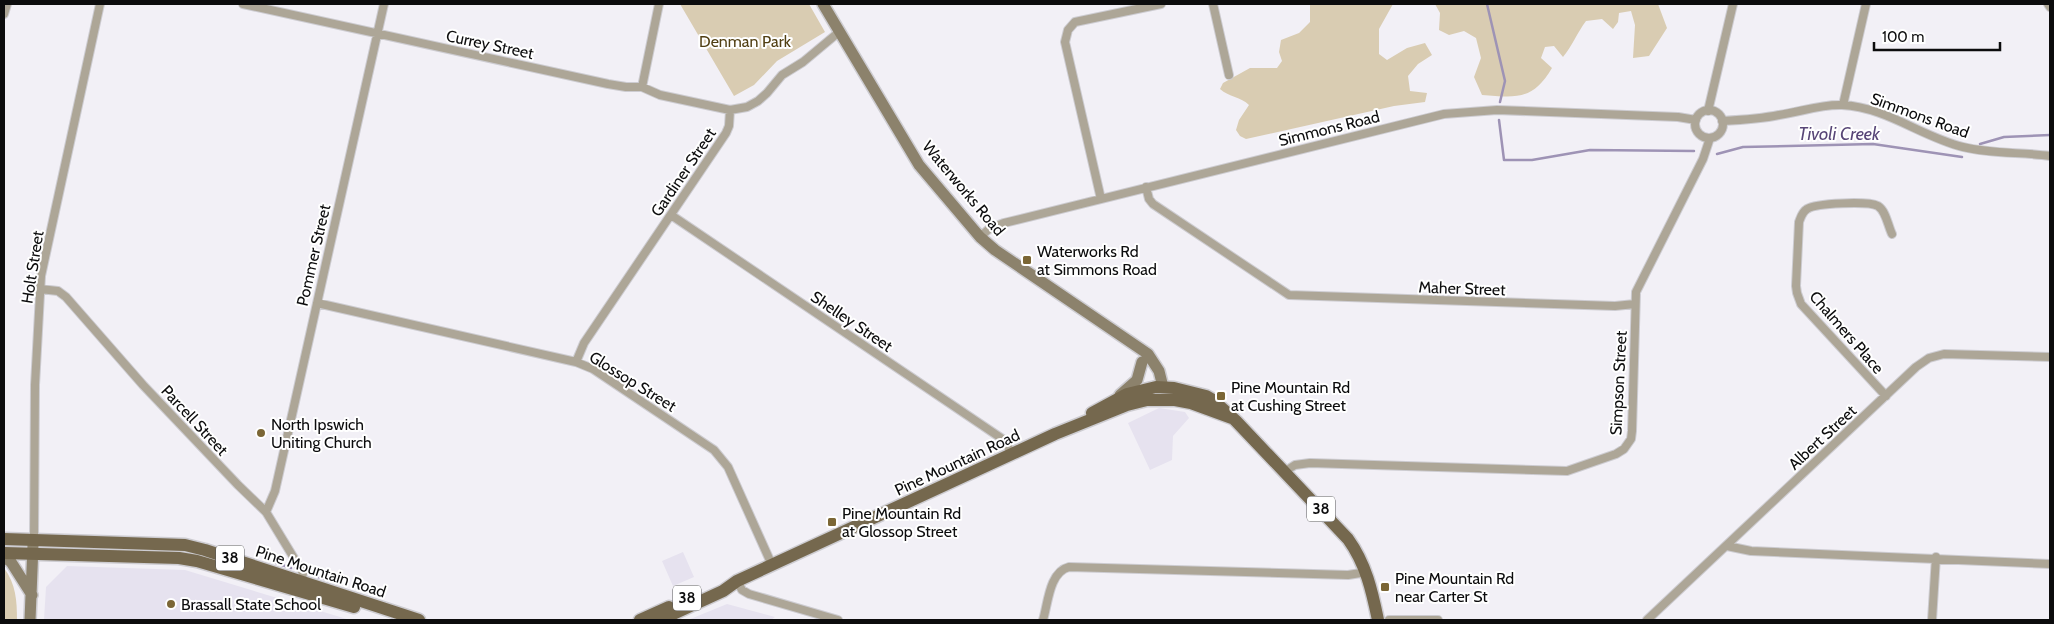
<svg xmlns="http://www.w3.org/2000/svg" width="2054" height="624" font-family="Cabin,sans-serif">
	<style>
		.built { fill: #e6e2ef }
		.green { fill: #d9ccb2 }
		.lines { fill: none; stroke-linecap: round; stroke-linejoin: round }
		.stream { stroke: #9e93b5; stroke-width: 2.5 }
		.street-casing { stroke: #cdccd1; stroke-width: 10 }
		.secondary-casing { stroke: #cdccd1; stroke-width: 14 }
		.primary-casing { stroke: #cdccd1; stroke-width: 15 }
		.street { stroke: #ada697; stroke-width: 8 }
		.secondary { stroke: #8c826c; stroke-width: 11 }
		.primary { stroke: #75684e; stroke-width: 12 }
		.poi-dot { fill: #7b6635; stroke: #fff; stroke-width: 2 }
		.labels { text-anchor: middle; stroke-width: 4; stroke-linejoin: round; paint-order: stroke }
		.shield { fill: #fff; stroke: #555556; stroke-width: 1 }
		.shield-label { font-size: 15px; font-weight: bold; fill: #0c0c0d }
		.park-label { font-size: 16px; fill: #513f13; stroke: #fff }
		.street-label { font-size: 16px; fill: #0c0c0d; stroke: #fff }
		.poi-label { font-size: 16px; fill: #0c0c0d; stroke: #fff; text-anchor: start }
		.water-label { font-size: 18px; font-style: italic; fill: #584677; stroke: #fff }
	</style>
	<rect width="100%" height="100%" fill="#f2f0f6"/>
	<!-- built -->
	<path class="built" d="M1159,408L1185,412L1189,418L1173,436L1172,460L1150,470L1128,423Z
		M683,552L694,577L673,586L662,561Z
		M67,566L185,570L350,620H44L46,587Z
		M727,604L775,617L771,620H688Z"/>
	<!-- green -->
	<path class="green" d="M680,4H809L825,32L777,61L754,85L734,96Z
		M1310,4H1393L1379,29V54L1387,60L1407,48L1425,43L1432,55L1418,64L1408,76L1410,91L1427,93L1425,102L1394,106L1246,139L1240,136L1236,130L1239,120L1249,105C1241,97 1229,97 1220,89L1223,83L1250,68H1277L1282,61L1279,52L1281,40L1299,33L1310,22Z
		M1435,4H1658L1667,28L1649,56L1633,58L1635,25L1631,11L1619,13L1618,22L1613,29L1602,19L1586,21C1577,33 1572,46 1563,57L1554,46L1545,47L1541,58L1552,68C1533,100 1517,98 1482,95L1474,77L1481,58L1476,38L1464,31L1449,35L1439,30L1440,13Z
		M4,568C16,584 17,601 17,620H4Z"/>
	<g class="lines">
		<!-- stream -->
		<path class="stream" d="M1487,4L1505,81L1500,102
			M1499,120L1504,160H1532L1590,150L1694,151
			M1980,144L2004,137L2050,135
			M1717,154L1743,147L1873,144L1962,157
			M273,562L291,568
			M318,577L340,584"/>
		<defs>
			<path id="street" d="M243,4L608,84L626,87H642L660,95L730,110
				M1213,4L1229,75
				M2048,4L2050,7
				M4,14L7,4
				M642,87L659,4
				M1843,105L1866,4
				M1695 124a14 14 0 1 1 28 0a14 14 0 1 1-28 0Z
				M1708,111L1733,4
				M1722,121C1741,120 1760,119 1779,115C1800,112 1821,104 1842,105C1886,107 1922,137 1963,147C1992,154 2021,152 2050,156
				M1146,187L1149,199L1153,204L1289,295L1615,306L1635,304
				M1101,199L1065,42L1068,30L1075,22L1161,4
				M671,215L1004,440L1012,454
				M980,237L989,229L1004,223L1444,114L1497,110L1678,117L1696,120
				M40,289L58,291L66,297L143,385L238,485L266,512L303,573L301,584
				M317,303L576,362L593,369L714,450L728,467L772,565
				M576,362L584,343L726,133L729,126L730,110L747,107L758,101L767,93L782,75L803,62L839,32
				M1886,396L1801,304L1797,293L1796,286L1799,222C1801,217 1802,212 1807,209C1816,203 1868,201 1878,206C1886,211 1888,226 1892,234
				M1284,472L1295,465L1310,463L1567,471L1616,454L1624,449L1631,439L1632,431L1636,292L1703,159L1710,138
				M266,512L275,491L384,4
				M34,540L35,385L41,276L100,4
				M1727,546L1751,551L2050,564
				M737,581L742,590L749,594L838,620
				M1043,620C1048,604 1049,572 1069,567L1348,575L1367,572
				M1389,620H1438
				M1647,620L1916,367L1929,358L1944,354L2050,357
				M1932,620L1936,557"/>
			<path id="secondary" d="M823,4L919,165L980,237L995,250L1148,354L1159,371L1163,387
				M1120,395L1137,380L1142,362
				M4,557L11,562L32,595
				M30,620L33,545"/>
			<path id="primary" d="M1092,413L1127,394L1156,387L1174,388L1206,396L1213,400L1236,421L1348,539C1366,564 1372,591 1378,620
				M4,539L185,545L205,550L419,620
				M4,553L179,558L197,561L354,607
				M640,620L669,607
				M660,620L723,591L737,581L1055,434L1127,405L1147,400H1175L1191,403L1232,418"/>
		</defs>
		<!-- street casing -->
		<use href="#street" class="street-casing"/>
		<!-- secondary casing -->
		<use href="#secondary" class="secondary-casing"/>
		<!-- primary casing -->
		<use href="#primary" class="primary-casing"/>
		<!-- street -->
		<use href="#street" class="street"/>
		<!-- secondary -->
		<use href="#secondary" class="secondary"/>
		<!-- primary -->
		<use href="#primary" class="primary"/>
	</g>
	<!-- markers -->
	<g class="poi-dot">
		<rect x="1022" y="255" width="10" height="10" rx="2.5"/>
		<rect x="1216" y="391" width="10" height="10" rx="2.5"/>
		<circle cx="261" cy="433" r="5"/>
		<rect x="827" y="517" width="10" height="10" rx="2.5"/>
		<rect x="1380" y="582" width="10" height="10" rx="2.5"/>
		<circle cx="171" cy="604" r="5"/>
	</g>
	<g class="labels">
		<!-- shield labels -->
		<g class="shield">
			<rect x="1307" y="496.5" width="28" height="25" rx="4"/>
			<rect x="216" y="545.5" width="28" height="25" rx="4"/>
			<rect x="673" y="585.5" width="28" height="25" rx="4"/>
		</g>
		<g class="shield-label">
			<text x="1321" y="514">38</text>
			<text x="230" y="563">38</text>
			<text x="687" y="603">38</text>
		</g>
		<!-- park labels -->
		<g class="park-label">
			<text x="745" y="47">Denman Park</text>
		</g>
		<!-- street labels -->
		<g class="street-label">
			<text transform="translate(490 44) rotate(12)" y="6">Currey Street</text>
			<text transform="translate(1920 115) rotate(20)" y="6">Simmons Road</text>
			<text transform="translate(1329 128) rotate(-14)" y="6">Simmons Road</text>
			<text transform="translate(683 172) rotate(-56)" y="6">Gardiner Street</text>
			<text transform="translate(964 188) rotate(50)" y="6">Waterworks Road</text>
			<text transform="translate(313 255) rotate(-77)" y="6">Pommer Street</text>
			<text transform="translate(32 267) rotate(-81)" y="6">Holt Street</text>
			<text transform="translate(1462 288) rotate(2)" y="6">Maher Street</text>
			<text transform="translate(852 321) rotate(34)" y="6">Shelley Street</text>
			<text transform="translate(1847 332) rotate(49)" y="6">Chalmers Place</text>
			<text transform="translate(633 381) rotate(32)" y="6">Glossop Street</text>
			<text transform="translate(1618 383) rotate(-87)" y="6">Simpson Street</text>
			<text transform="translate(195 420) rotate(47)" y="6">Parcell Street</text>
			<text transform="translate(1822 437) rotate(-43)" y="6">Albert Street</text>
			<text transform="translate(957 462) rotate(-25)" y="6">Pine Mountain Road</text>
			<text transform="translate(321 571) rotate(18)" y="6">Pine Mountain Road</text>
		</g>
		<!-- poi labels -->
		<g class="poi-label">
			<text x="1037" y="257">Waterworks Rd<tspan x="1037" dy="18">at Simmons Road</tspan></text>
			<text x="1231" y="393">Pine Mountain Rd<tspan x="1231" dy="18">at Cushing Street</tspan></text>
			<text x="271" y="430">North Ipswich<tspan x="271" dy="18">Uniting Church</tspan></text>
			<text x="842" y="519">Pine Mountain Rd<tspan x="842" dy="18">at Glossop Street</tspan></text>
			<text x="1395" y="584">Pine Mountain Rd<tspan x="1395" dy="18">near Carter St</tspan></text>
			<text x="181" y="610">Brassall State School</text>
		</g>
		<!-- water labels -->
		<g class="water-label">
			<text x="1839" y="140">Tivoli Creek</text>
		</g>
	</g>
	<!-- border -->
	<rect width="2054" height="624" fill="none" stroke="#0c0c0d" stroke-width="10"/>
	<!-- scale -->
	<path d="M1874 42v8h126v-8" fill="none" stroke="#0c0c0d" stroke-width="2.5"/>
	<text x="1882" y="42" font-size="15" fill="#0c0c0d" stroke="#ffffff" stroke-width="4" paint-order="stroke">100 m</text>
</svg>
